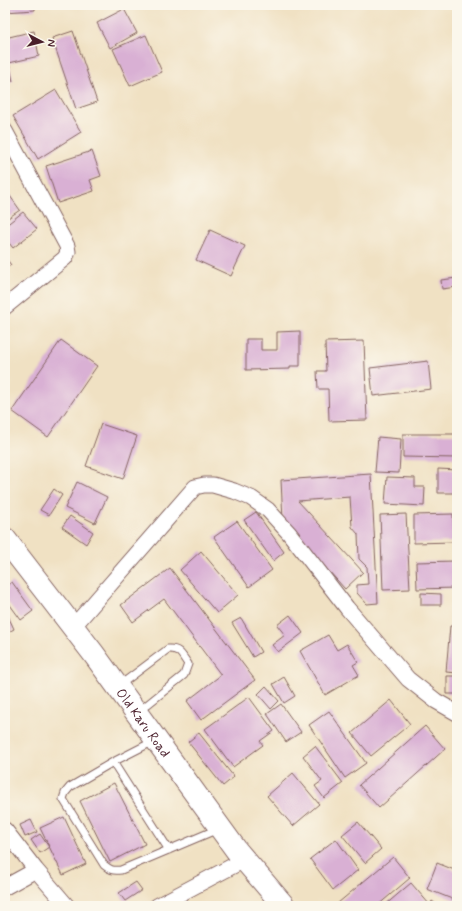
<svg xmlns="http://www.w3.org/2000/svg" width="462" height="911" font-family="Mynerve,sans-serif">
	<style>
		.building { fill: #d9b0d4 }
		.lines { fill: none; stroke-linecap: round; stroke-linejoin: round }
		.lane-casing { stroke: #846360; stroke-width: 9 }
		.street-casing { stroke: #846360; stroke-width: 17 }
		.primary-casing { stroke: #846360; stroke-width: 24 }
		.lane { stroke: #fff; stroke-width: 7 }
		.street { stroke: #fff; stroke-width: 15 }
		.primary { stroke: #fff; stroke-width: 22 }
		.labels { text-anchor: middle; stroke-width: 3.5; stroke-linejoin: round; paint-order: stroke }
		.street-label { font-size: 14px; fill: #4a1f2b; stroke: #fbf7ec }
	</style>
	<rect width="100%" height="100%" fill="#fbf7ec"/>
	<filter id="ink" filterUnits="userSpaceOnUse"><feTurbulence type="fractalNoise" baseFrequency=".025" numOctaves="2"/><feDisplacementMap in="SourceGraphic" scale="8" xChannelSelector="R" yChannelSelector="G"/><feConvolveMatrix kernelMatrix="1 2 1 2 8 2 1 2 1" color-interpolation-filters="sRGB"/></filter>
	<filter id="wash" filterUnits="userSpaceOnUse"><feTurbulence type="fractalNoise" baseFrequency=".012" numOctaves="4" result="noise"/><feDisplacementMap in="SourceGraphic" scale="16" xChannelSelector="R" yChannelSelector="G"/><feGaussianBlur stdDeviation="0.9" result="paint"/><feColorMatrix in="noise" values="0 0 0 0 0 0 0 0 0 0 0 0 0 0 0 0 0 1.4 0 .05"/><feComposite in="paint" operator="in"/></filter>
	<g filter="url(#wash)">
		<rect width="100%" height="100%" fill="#f0e1c3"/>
		<g id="blocks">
			<!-- building -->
			<path class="building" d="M5,5H35V10L5,12Z
				M124,9L137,33L110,48L97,23Z
				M34,31L39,56L9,63L13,81L5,83V38Z
				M73,31L97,102L76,109L52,38Z
				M146,35L162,72L130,86L113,49Z
				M56,90L81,132L38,159L13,116Z
				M92,151L101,176L90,180L94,191L58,203L46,166Z
				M5,189L20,210L5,220Z
				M23,212L37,229L13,248L5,238V226Z
				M210,230L245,246L231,276L196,260Z
				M5,257L11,265L5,269Z
				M457,278V287L442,289L441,280Z
				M300,331V366H290V369L246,370V339H261V350H277V332Z
				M61,340L97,366L48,437L12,411Z
				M364,341L367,420L329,421L328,389H318L317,371H326L325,342Z
				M428,361L431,389L373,396L370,368Z
				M101,424L137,436L123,479L86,466Z
				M403,434H457V458L403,457Z
				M378,437L401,439L399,473L375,472Z
				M438,469L457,470V493H438Z
				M371,474L378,603L367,604L357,593V585L368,584L367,567L359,559L358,534L352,527L350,497L298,501L363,572L345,589L283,520L281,480Z
				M387,477L415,478V487H425L424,506L385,504Z
				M77,482L107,497L95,523L65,508Z
				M54,489L62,495L49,515L40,510Z
				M256,512L284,552L273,561L244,520Z
				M406,514L410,589L383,590L380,515Z
				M453,514L454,542L414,543V515Z
				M70,516L93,532L86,544L62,527Z
				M237,521L272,570L249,587L214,537Z
				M201,551L238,595L217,613L180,570Z
				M455,561L456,588L417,589L416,562Z
				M170,568L255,680L201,720L187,701L221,675L164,599L133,622L121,605Z
				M12,582L33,611L21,620L5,598V587Z
				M421,593L441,594V605H421Z
				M290,615L303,633L278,652L272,645L285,635L277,625Z
				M8,616L14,629L5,634V618Z
				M241,618L261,652L253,657L232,623Z
				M450,626H457V673L446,672Z
				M328,635L337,650L347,644L358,662L353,665L359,675L325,695L300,651Z
				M447,676H457V694H447Z
				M284,677L295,696L284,703L273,684Z
				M266,686L279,701L271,709L258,694Z
				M249,697L274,731L260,741L263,745L233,767L205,729Z
				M391,700L410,724L371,756L352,733Z
				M281,704L301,732L286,742L267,714Z
				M329,711L366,763L345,778L309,725Z
				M425,726L445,749L379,808L359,785Z
				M199,733L234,777L223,786L188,742Z
				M315,746L343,783L324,798L315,786L322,781L303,756Z
				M293,773L319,804L293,826L267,796Z
				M114,783L145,844L110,862L80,801Z
				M64,817L86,864L63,875L40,828Z
				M31,820L37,832L25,837L20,825Z
				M358,822L381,849L365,863L342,835Z
				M40,834L49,847L40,853L31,840Z
				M336,839L358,870L333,890L310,859Z
				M393,857L410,878L377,906H340L338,903Z
				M437,863L457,871V901L427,889Z
				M136,882L142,890L125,901L119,893Z
				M411,883L430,905L428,906H384Z
				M432,901L439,906H429Z"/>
		</g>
	</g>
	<g filter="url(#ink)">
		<use href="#blocks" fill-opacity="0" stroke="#846360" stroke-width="1"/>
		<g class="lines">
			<defs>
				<path id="lane" d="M120,685L168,649C180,648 182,656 188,664L184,675L138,712
					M154,741L113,762L70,787L65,793L63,799L104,865C110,870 113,871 121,870L218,829
					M113,762L169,850"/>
				<path id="street" d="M5,131L67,246L68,252L65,258L5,307
					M73,627L195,487L204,485H213L234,491L251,498L268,510L289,533L347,608L408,679L436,701L457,713
					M5,830L36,870L67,906
					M5,887L36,870
					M157,906L244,860"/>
				<g id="primary">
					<path id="s1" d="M5,539L93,653L237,851L284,906"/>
				</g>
			</defs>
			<!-- lane casing -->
			<use href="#lane" class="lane-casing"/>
			<!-- street casing -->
			<use href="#street" class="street-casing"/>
			<!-- primary casing -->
			<use href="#primary" class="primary-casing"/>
			<!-- lane -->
			<use href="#lane" class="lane"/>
			<!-- street -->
			<use href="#street" class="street"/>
			<!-- primary -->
			<use href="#primary" class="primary"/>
		</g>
	</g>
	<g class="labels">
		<!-- street labels -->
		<g class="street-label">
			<text dy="5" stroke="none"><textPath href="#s1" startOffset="230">Old Karu Road</textPath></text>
		</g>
	</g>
	<!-- margin -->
	<rect width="462" height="911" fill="none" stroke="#fbf7ec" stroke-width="20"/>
	<!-- north arrow -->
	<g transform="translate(42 42) rotate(97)" stroke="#fbf7ec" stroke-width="3" paint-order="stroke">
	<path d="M0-3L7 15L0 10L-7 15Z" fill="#4a1f2b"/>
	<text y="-6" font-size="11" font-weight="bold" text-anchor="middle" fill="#4a1f2b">N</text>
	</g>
</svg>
